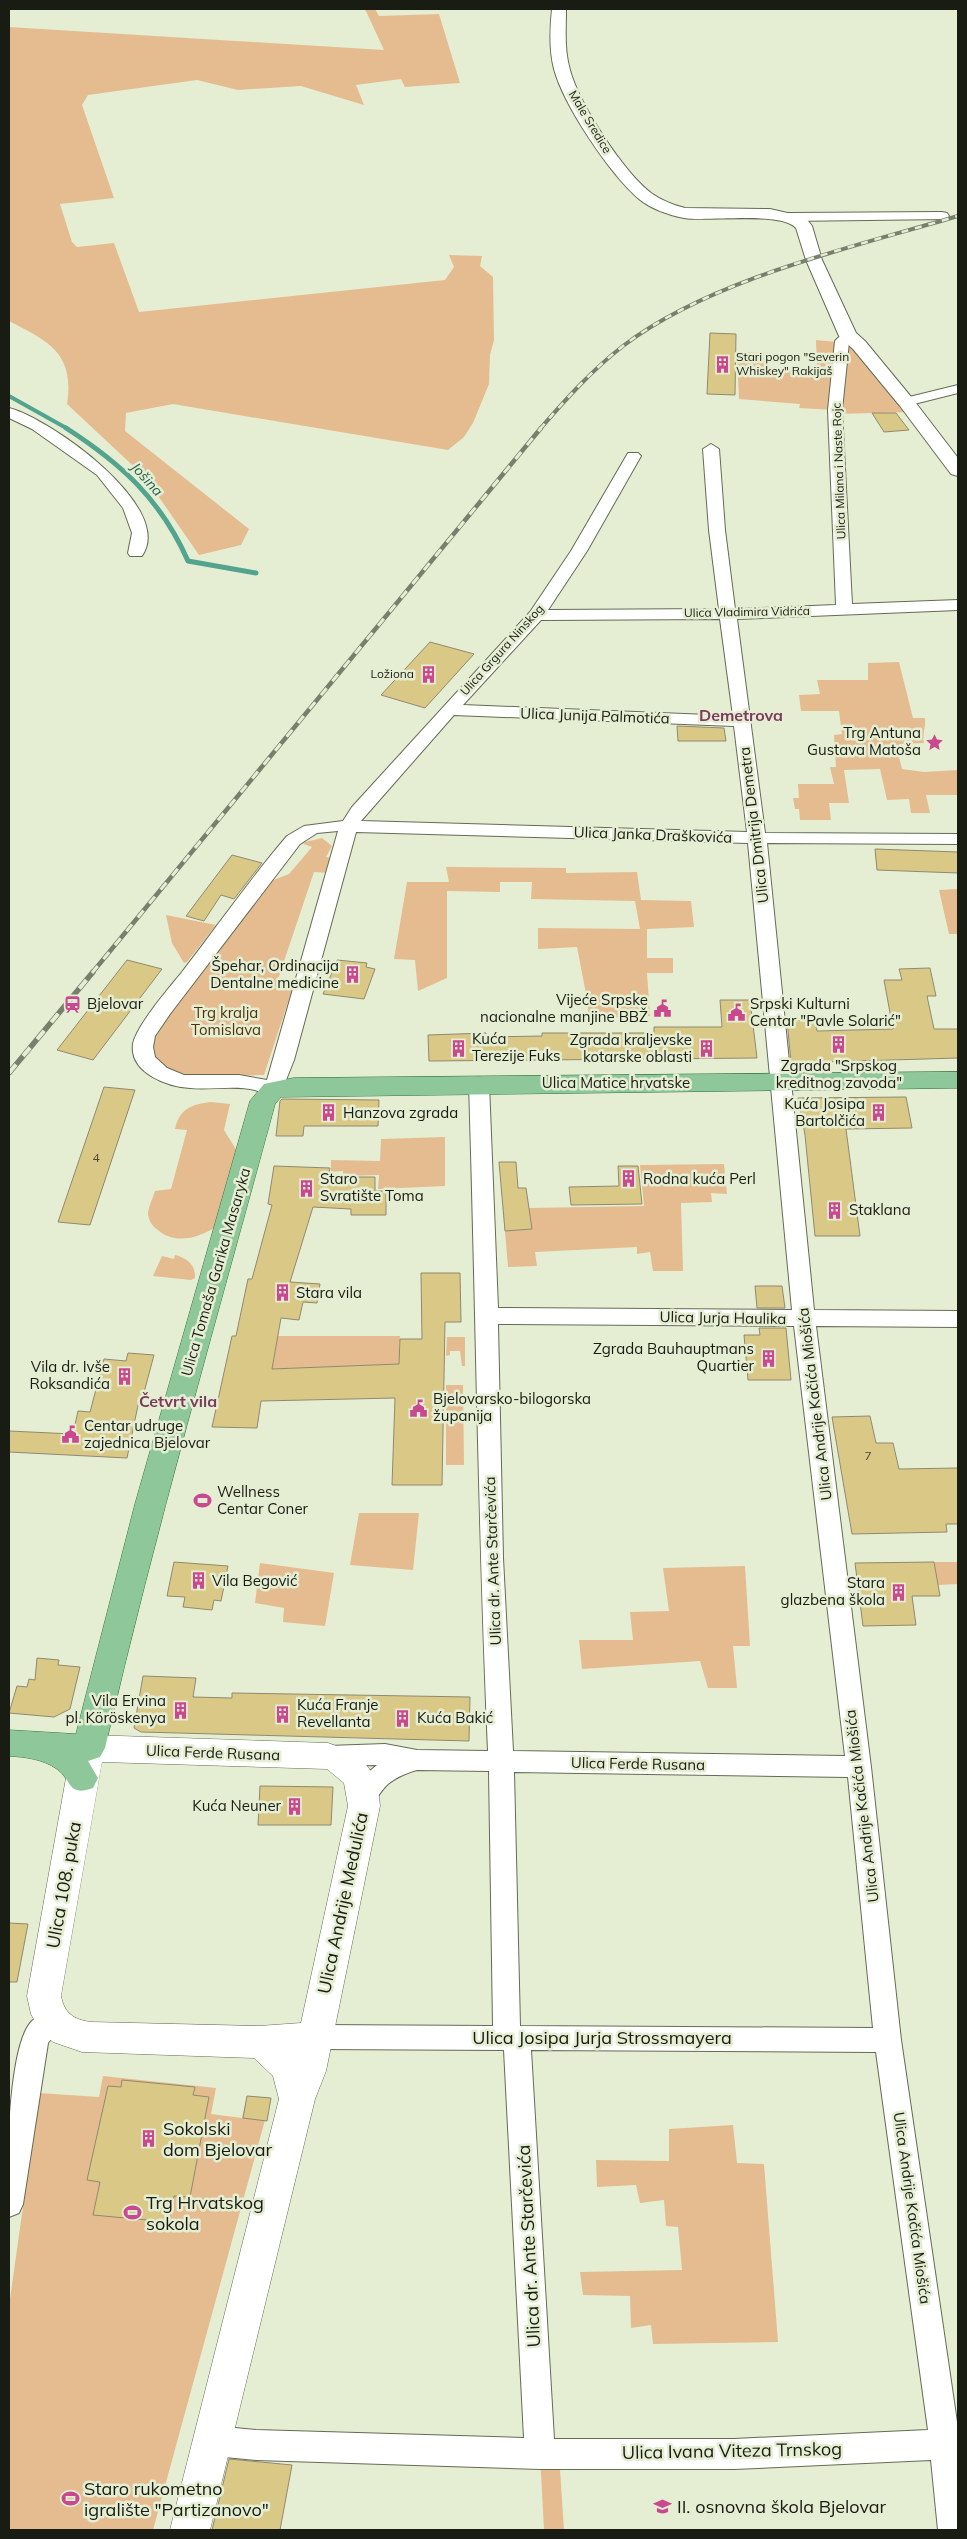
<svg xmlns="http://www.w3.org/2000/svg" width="967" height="2539" font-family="Mulish,sans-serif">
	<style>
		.green { fill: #e4bc90 }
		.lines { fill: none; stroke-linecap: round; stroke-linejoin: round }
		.stream-far1 { stroke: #52a48f; stroke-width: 4 }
		.stream { stroke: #52a48f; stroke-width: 5 }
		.building { fill: #dac986; stroke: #908970 }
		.minor-casing { stroke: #646b54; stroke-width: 2 }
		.tertiary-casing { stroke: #646b54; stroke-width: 2 }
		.secondary-casing { stroke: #646b54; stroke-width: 1 }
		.primary-casing { stroke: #34743f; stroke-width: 1 }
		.minor { fill: #fff; fill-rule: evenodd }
		.tertiary { fill: #fff; fill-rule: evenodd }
		.secondary { fill: #fff; fill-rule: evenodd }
		.primary { fill: #8ec89a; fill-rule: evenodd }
		.rail-far2-casing { stroke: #797f6d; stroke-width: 4 }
		.rail-far1-casing { stroke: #797f6d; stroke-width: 4.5 }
		.rail-casing { stroke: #797f6d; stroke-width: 5.5 }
		.rail-far2 { stroke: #e5eed3; stroke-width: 2.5; stroke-dasharray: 7; stroke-linecap: butt }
		.rail-far1 { stroke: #e5eed3; stroke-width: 3; stroke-dasharray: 9; stroke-linecap: butt }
		.rail { stroke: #e5eed3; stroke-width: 4; stroke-dasharray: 11; stroke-linecap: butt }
		.labels { text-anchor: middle; stroke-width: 5; stroke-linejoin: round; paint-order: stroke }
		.far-street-label { font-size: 12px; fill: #191c12; stroke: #e5eed3 }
		.far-poi-label { font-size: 12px; fill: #191c12; stroke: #e5eed3; text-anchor: start }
		.number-label { font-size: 12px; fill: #49472f }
		.far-water-label { font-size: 14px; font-style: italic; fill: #195b4c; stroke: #e5eed3 }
		.street-label { font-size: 15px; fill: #191c12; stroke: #e5eed3 }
		.poi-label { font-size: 15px; fill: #191c12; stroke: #e5eed3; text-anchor: start }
		.park-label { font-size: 15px; fill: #523308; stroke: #e5eed3 }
		.neighbourhood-label { font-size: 16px; font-weight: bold; fill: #7c3a5c; stroke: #e5eed3 }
		.near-street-label { font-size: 18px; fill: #191c12; stroke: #e5eed3 }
		.near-poi-label { font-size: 18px; fill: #191c12; stroke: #e5eed3; text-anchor: start }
	</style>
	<rect width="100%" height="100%" fill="#e5eed3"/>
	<!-- green -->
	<path class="green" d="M365,9H375L379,16L439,14L460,83L405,87L401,79L356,85L364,105L301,86L238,90L197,80L88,95L82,105L114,198L60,204L72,242L77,247L114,243L139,312L445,280L454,267L449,255L482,256L480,266L493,277L494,340L490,355L489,384L473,423L464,437L448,450L173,404L126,413L125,431L249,529L241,545L199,555L145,477L67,404C75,353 48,341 9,321V27L384,50Z
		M816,340L847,343L914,412L835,414V410L799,408L800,404L739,399L737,352L769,353V370H817Z
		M899,662L913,718H925C926,727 922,734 924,743L899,744L898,753L902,769L924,772L958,770V795H926L930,813H911L909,799L887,800L880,769L844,770L849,803H829L831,820H800L799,809H795L793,798H799L798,784H834L830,767H836L834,735L842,734L839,711H801L799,695L820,694L817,680H868V663Z
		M322,838L332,846L326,857L336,859L330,873L314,872L275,988L292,990L264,1075C234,1075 175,1084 156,1058C152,1052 152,1042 150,1035L271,881L289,874L312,847L301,843Z
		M446,867L566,868V873L637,872L641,900L691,901L694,927L647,929V958H673V973H647L650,1016L588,1019V1004L577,947L538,949V928L640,929L635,901L531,899L532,882H500V892L447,891V978L418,991L415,960L394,959L407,882H449Z
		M958,889V934H949L939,890Z
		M166,915L216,925L187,962L184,963L172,943Z
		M211,1102L230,1104L224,1130L237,1151L216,1227C198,1238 175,1245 158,1230C152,1226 149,1221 148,1214C148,1207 153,1198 155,1191L171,1189L187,1130L175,1129C179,1109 192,1104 211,1102Z
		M445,1137V1186L378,1189L379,1175L343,1176V1171L331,1172V1160L380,1161L381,1139Z
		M724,1164L727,1194L711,1193L712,1202L681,1203L683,1271H653L650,1252L637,1254V1247L535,1252L537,1266L508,1267L505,1231L532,1229L529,1208L644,1206L640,1165Z
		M175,1255C187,1258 196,1265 195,1278L191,1280L153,1276L162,1256L174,1259Z
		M278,1336H400L399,1364L272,1369Z
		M447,1337H465V1366H462L460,1351H450V1355L446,1356Z
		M446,1385H463L464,1465H446Z
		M359,1513H419L413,1570L350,1565Z
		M934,1562H958V1584L938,1585Z
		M260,1563L334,1573L325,1626L283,1622L284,1608L255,1603Z
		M745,1566L750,1646H733L737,1688H708L700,1661L582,1669L579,1640H633L630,1612L669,1611L663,1568Z
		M103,2076L216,2088L211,2114L242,2118L247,2096L271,2098L153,2530H9V2306L39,2093L99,2097Z
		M733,2125L737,2163L764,2164L778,2342L653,2344L651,2325L631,2328L630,2296L583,2295L580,2272L682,2270L678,2227L666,2226L664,2200L640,2203L636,2185L597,2187L596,2160L669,2161V2129Z
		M540,2454H559L564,2530H544Z"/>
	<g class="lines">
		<!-- stream-far1 -->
		<path class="stream-far1" d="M9,396L68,429"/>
		<!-- stream -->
		<path class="stream" d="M66,428C122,464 161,500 188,561L256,573"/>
	</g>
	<!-- building -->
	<path class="building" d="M710,333L736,334L735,395L707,394Z
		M872,413H896L909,430L884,432Z
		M430,642L474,654L425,708L381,695Z
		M677,726L724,728L726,741H678Z
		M875,849L958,852V873L877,870Z
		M232,855L262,863L234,899L221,895L204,921L186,916Z
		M127,960L162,969L93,1060L57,1050Z
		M337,960L367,963L366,967L375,969L364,999L323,994Z
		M930,968L936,996H927L934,1029H958V1058L791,1063L787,1020L815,1021L817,1031L893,1029L884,980H902L899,969Z
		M720,1000H750L757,1058L429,1061L428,1035L486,1033L487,1037L542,1036V1033H654V1027H722Z
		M104,1087L135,1090L90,1225L58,1222Z
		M906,1097L912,1128L846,1129L860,1236H815L805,1135L798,1098Z
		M282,1099L379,1100L378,1126H304L303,1136H276L280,1101Z
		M499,1162H516L518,1188H526L532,1229L505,1231Z
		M274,1166L330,1168L328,1177H375V1191H386V1215H351V1209L313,1207L290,1282L320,1284L317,1303L303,1302L299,1320L281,1318L272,1369L399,1364L400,1339H422L421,1273H460L461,1322H445L442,1485H392L395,1398L261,1401L257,1428L212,1427L232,1336H236L248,1279H252L272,1205L268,1204Z
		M618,1166H638L642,1204L571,1205L569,1187L619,1186Z
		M755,1286H782L785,1308H757Z
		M759,1328H786L791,1380H748L744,1335H760Z
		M128,1353L154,1355L143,1396H140L127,1458L9,1452V1431L73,1434L78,1411L90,1412L104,1359L126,1361Z
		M870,1416L876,1443H893L899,1469L958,1468V1524H946L947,1532L852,1534L832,1417Z
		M174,1562L228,1566L221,1601L214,1600L212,1610L183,1607L185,1597L167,1596Z
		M934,1562L940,1596H912L916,1625L863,1626L855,1563Z
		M37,1658L59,1660L58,1665L80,1667L70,1709L54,1717L9,1713L17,1686L27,1687L29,1679L35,1680Z
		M143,1676L196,1678L193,1697L232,1698V1693L470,1697L469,1741L141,1732L134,1728Z
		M260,1786L333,1787L331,1825H258Z
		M9,1923L28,1924L17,1982H9Z
		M122,2080L195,2087L193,2095L209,2097L190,2197L174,2196L169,2222L93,2215L100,2182L87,2180L108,2086L121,2087Z
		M247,2096L271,2098L267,2121L243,2118Z
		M229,2459L292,2465L280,2530H212Z"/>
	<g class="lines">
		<defs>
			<path id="minor" d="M942,212L947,213L949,216L947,219L789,221L782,217L789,213Z
				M848,332L855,336L849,342L842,410L852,604L958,600V610L737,619L765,833L958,834V844L767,843L814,1310L958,1311V1327L816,1326L871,1767L901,2040L958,2429V2530H938L931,2460L734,2469H540L256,2460L214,2456L203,2452L199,2441L203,2430L214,2426L256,2430L524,2438L504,2050L315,2049L305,2046L302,2037L305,2028L315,2025L493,2026L489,1771L417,1770C406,1773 397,1777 388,1784C376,1795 374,1811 355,1804L351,1797L365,1775L377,1765L328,1766L319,1763L316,1756L319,1749L328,1746L385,1744L417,1750L488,1751C478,1529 476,1306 469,1084L472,1079L479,1077L486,1079L489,1084L498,1308L792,1310L748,843L356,832L294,1060L280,1095C270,1097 264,1093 255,1090C235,1085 211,1090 190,1088C168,1087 129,1073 133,1044C136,1026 170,987 182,972C217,927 250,879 287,836L304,826L343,821L352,807L530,612L571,551L628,453H638L641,456L587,551L548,610L719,609L709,530L703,449L711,444L719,449L725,530L735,609L836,605L828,410L835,341L843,333ZM720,619L733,716L463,705L541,620ZM454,715L734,726L747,832L361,821ZM338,831L267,1080L239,1075H184L167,1068L155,1057L153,1047L155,1036L170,1014L300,844L317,833ZM498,1324L794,1326L845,1756L513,1751L503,1558ZM514,1772L848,1777L873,2028L520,2026ZM531,2050L876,2052L928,2430L734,2439H554Z
				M958,385V393L906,406L899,402L901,399Z
				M9,408C49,418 176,507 142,556H130L128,553L132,533L123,508L97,475L32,429L9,418Z
				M53,2010L62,2014L66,2022C62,2032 54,2034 48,2043L23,2204L19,2213L9,2217C6,2180 7,2045 32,2021C38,2015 46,2013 53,2010Z"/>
			<path id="tertiary" d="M552,9H566C566,29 564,50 570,70C579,104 623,171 651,193C661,200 673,205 685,208L770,209L805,217L812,226L822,260L856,333L865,341L912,398L958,458V476L951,474L900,406L853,349L839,336L806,260L796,228C780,211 708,222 684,218C669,215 651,209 639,199C610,174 564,106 554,69C549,50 550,28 552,9Z"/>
			<path id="secondary" d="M89,1735L328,1743C363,1755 377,1768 380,1806L326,2071L315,2099L210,2530H170L279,2099L273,2076L254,2058L82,2052L53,2042L41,2032L31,2014L27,1996L66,1778L73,1748L78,1739ZM102,1762L327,1769L344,1783L348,1806L301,2023L259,2026L91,2022C74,2020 64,2013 61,1996Z"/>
			<path id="primary" d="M958,1072V1088L281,1097L275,1104C217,1318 155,1531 105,1748L100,1757L88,1761L98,1778L93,1788C67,1797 73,1781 57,1769C43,1759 25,1757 9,1756V1730L76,1734L135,1504L250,1101L264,1084L293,1078Z"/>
		</defs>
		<!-- minor casing -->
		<use href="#minor" class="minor-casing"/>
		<!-- tertiary casing -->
		<use href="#tertiary" class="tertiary-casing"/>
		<!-- secondary casing -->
		<use href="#secondary" class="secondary-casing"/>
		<!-- primary casing -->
		<use href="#primary" class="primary-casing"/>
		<!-- minor -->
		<use href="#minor" class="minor"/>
		<!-- tertiary -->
		<use href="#tertiary" class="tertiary"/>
		<!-- secondary -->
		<use href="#secondary" class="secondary"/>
		<!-- primary -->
		<use href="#primary" class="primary"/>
		<defs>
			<path id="rail-far2" d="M540,429C566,399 592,370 623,346C711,279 853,247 958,216"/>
			<path id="rail-far1" d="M92,973L541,428"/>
			<path id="rail" d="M9,1073L93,972"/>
		</defs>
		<!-- rail-far2 casing -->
		<use href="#rail-far2" class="rail-far2-casing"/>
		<!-- rail-far1 casing -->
		<use href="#rail-far1" class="rail-far1-casing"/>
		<!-- rail casing -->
		<use href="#rail" class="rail-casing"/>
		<!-- rail-far2 -->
		<use href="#rail-far2" class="rail-far2"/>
		<!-- rail-far1 -->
		<use href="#rail-far1" class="rail-far1"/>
		<!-- rail -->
		<use href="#rail" class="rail"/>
	</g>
	<!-- icons -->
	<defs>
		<symbol id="building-bare" viewBox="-9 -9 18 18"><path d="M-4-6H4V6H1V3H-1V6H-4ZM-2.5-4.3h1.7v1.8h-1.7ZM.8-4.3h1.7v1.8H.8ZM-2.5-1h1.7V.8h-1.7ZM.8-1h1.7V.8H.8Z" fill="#ca4890" stroke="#e5eed3" stroke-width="2.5" paint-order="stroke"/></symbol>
		<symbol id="sight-bare" viewBox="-9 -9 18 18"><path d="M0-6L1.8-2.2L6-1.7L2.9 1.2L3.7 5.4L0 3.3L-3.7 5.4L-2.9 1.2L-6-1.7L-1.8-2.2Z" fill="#ca4890" stroke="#e5eed3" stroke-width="2.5" paint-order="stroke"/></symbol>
		<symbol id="station-bare" viewBox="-9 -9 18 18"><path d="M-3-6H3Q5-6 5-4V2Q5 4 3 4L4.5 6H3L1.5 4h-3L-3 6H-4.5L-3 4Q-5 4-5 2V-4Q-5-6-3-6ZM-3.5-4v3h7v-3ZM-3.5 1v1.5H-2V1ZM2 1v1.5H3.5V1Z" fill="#ca4890" stroke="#e5eed3" stroke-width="2.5" paint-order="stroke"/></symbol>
		<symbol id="civic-bare" viewBox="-9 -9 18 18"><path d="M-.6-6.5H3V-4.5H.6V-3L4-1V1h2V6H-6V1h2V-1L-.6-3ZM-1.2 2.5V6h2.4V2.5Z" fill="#ca4890" stroke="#e5eed3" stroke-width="2.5" paint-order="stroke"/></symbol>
		<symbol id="stadium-bare" viewBox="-9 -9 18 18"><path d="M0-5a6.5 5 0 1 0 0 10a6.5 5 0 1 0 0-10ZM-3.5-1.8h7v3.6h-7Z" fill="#ca4890" stroke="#e5eed3" stroke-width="2.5" paint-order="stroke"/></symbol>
		<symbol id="school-bare" viewBox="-9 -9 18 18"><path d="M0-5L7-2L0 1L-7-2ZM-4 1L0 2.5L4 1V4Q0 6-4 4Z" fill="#ca4890" stroke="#e5eed3" stroke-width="2.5" paint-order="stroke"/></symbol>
	</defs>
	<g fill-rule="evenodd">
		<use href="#building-bare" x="710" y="352" width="25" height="25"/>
		<use href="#building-bare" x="416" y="662" width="25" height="25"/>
		<use href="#sight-bare" x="922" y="730" width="25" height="25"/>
		<use href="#building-bare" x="340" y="962" width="25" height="25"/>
		<use href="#station-bare" x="60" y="992" width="25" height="25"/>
		<use href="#civic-bare" x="650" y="996" width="25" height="25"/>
		<use href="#civic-bare" x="724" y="1000" width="25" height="25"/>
		<use href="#building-bare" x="826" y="1032" width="25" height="25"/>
		<use href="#building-bare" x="446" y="1036" width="25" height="25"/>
		<use href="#building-bare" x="694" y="1036" width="25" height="25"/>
		<use href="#building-bare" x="316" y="1100" width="25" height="25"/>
		<use href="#building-bare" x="866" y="1100" width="25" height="25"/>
		<use href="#building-bare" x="616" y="1166" width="25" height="25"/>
		<use href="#building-bare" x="294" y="1176" width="25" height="25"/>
		<use href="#building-bare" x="822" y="1198" width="25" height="25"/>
		<use href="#building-bare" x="270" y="1280" width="25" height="25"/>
		<use href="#building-bare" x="756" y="1346" width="25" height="25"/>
		<use href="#building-bare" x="112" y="1364" width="25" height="25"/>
		<use href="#civic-bare" x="406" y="1396" width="25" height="25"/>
		<use href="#civic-bare" x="58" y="1422" width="25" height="25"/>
		<use href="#stadium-bare" x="190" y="1488" width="25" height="25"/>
		<use href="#building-bare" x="186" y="1568" width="25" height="25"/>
		<use href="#building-bare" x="886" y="1580" width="25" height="25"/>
		<use href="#building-bare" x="168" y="1698" width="25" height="25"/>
		<use href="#building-bare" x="270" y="1702" width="25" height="25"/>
		<use href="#building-bare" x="390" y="1706" width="25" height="25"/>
		<use href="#building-bare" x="282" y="1794" width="25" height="25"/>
		<use href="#building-bare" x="136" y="2126" width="25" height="25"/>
		<use href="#stadium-bare" x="120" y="2200" width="25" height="25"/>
		<use href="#stadium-bare" x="58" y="2486" width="25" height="25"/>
		<use href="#school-bare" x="650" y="2494" width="25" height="25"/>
	</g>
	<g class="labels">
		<!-- far-street labels -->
		<g class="far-street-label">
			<text transform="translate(590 122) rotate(59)" y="4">Male Sredice</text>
			<text transform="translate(839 471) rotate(-92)" y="4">Ulica Milana i Naste Rojc</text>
			<text transform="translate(747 612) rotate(-1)" y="4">Ulica Vladimira Vidrića</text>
			<text transform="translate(502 650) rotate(-48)" y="4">Ulica Grgura Ninskog</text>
		</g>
		<!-- far-poi labels -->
		<g class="far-poi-label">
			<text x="736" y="361">Stari pogon "Severin<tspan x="736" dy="14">Whiskey" Rakijaš</tspan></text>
			<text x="414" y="678" text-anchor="end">Ložiona</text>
		</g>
		<!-- number labels -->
		<g class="number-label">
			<text x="96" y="1162">4</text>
			<text x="868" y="1460">7</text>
		</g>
		<!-- far-water labels -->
		<g class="far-water-label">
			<text transform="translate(147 479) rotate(48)" y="5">Jošina</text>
		</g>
		<!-- street labels -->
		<g class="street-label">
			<text transform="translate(595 716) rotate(2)" y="5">Ulica Junija Palmotića</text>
			<text transform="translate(754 825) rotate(-97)" y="5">Ulica Dmitrija Demetra</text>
			<text transform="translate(653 835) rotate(2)" y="5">Ulica Janka Draškovića</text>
			<text x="616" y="1088">Ulica Matice hrvatske</text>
			<text transform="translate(216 1272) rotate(-74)" y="5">Ulica Tomaša Garika Masaryka</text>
			<text transform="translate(723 1318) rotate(1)" y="5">Ulica Jurja Haulika</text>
			<text transform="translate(815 1404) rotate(-97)" y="5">Ulica Andrije Kačića Miošića</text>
			<text transform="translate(493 1561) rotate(-92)" y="5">Ulica dr. Ante Starčevića</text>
			<text transform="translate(213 1753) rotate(2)" y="5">Ulica Ferde Rusana</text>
			<text transform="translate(638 1764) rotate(1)" y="5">Ulica Ferde Rusana</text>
			<text transform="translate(862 1806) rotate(-97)" y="5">Ulica Andrije Kačića Miošića</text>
			<text transform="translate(912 2208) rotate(82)" y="5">Ulica Andrije Kačića Miošića</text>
		</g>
		<!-- poi labels -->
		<g class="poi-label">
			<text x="921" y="738" text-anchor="end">Trg Antuna<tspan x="921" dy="17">Gustava Matoša</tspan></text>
			<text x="339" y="971" text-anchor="end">Špehar, Ordinacija<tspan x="339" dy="17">Dentalne medicine</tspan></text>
			<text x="648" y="1005" text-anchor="end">Vijeće Srpske<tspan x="648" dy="17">nacionalne manjine BBŽ</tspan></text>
			<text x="87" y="1009">Bjelovar</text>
			<text x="750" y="1009">Srpski Kulturni<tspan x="750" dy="17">Centar "Pavle Solarić"</tspan></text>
			<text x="472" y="1044">Kuća<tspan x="472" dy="17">Terezije Fuks</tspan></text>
			<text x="692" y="1045" text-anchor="end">Zgrada kraljevske<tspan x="692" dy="17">kotarske oblasti</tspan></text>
			<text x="839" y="1071" text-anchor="middle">Zgrada "Srpskog<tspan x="839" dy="17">kreditnog zavoda"</tspan></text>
			<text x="865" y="1109" text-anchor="end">Kuća Josipa<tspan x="865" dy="17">Bartolčića</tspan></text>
			<text x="343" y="1118">Hanzova zgrada</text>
			<text x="320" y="1184">Staro<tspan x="320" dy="17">Svratište Toma</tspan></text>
			<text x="643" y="1184">Rodna kuća Perl</text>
			<text x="849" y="1215">Staklana</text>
			<text x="296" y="1298">Stara vila</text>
			<text x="754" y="1354" text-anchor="end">Zgrada Bauhauptmans<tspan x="754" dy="17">Quartier</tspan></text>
			<text x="110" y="1372" text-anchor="end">Vila dr. Ivše<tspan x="110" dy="17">Roksandića</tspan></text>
			<text x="433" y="1404">Bjelovarsko-bilogorska<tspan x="433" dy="17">županija</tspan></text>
			<text x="84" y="1431">Centar udruge<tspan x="84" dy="17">zajednica Bjelovar</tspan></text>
			<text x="217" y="1497">Wellness<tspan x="217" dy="17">Centar Coner</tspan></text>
			<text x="212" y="1586">Vila Begović</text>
			<text x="885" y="1588" text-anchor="end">Stara<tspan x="885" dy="17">glazbena škola</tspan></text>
			<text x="166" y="1706" text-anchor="end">Vila Ervina<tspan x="166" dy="17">pl. Köröskenya</tspan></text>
			<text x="297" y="1710">Kuća Franje<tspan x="297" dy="17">Revellanta</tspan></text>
			<text x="417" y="1723">Kuća Bakić</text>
			<text x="281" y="1811" text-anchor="end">Kuća Neuner</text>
		</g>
		<!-- park labels -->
		<g class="park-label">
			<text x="226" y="1018">Trg kralja<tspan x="226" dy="17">Tomislava</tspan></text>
		</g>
		<!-- neighbourhood labels -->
		<g class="neighbourhood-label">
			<text x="741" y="721">Demetrova</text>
			<text x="178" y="1407">Četvrt vila</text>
		</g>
		<!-- near-street labels -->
		<g class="near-street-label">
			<text transform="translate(64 1885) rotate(-80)" y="6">Ulica 108. puka</text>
			<text transform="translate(343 1903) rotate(-78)" y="6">Ulica Andrije Medulića</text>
			<text x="602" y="2044">Ulica Josipa Jurja Strossmayera</text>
			<text transform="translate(529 2246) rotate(-93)" y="6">Ulica dr. Ante Starčevića</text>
			<text transform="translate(732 2451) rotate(-1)" y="6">Ulica Ivana Viteza Trnskog</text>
		</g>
		<!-- near-poi labels -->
		<g class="near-poi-label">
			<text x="163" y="2135">Sokolski<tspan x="163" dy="21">dom Bjelovar</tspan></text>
			<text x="146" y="2209">Trg Hrvatskog<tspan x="146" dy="21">sokola</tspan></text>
			<text x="84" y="2495">Staro rukometno<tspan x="84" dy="21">igralište "Partizanovo"</tspan></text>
			<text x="677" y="2513">II. osnovna škola Bjelovar</text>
		</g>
	</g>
	<!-- border -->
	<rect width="967" height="2539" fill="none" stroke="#191c12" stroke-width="20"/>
</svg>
